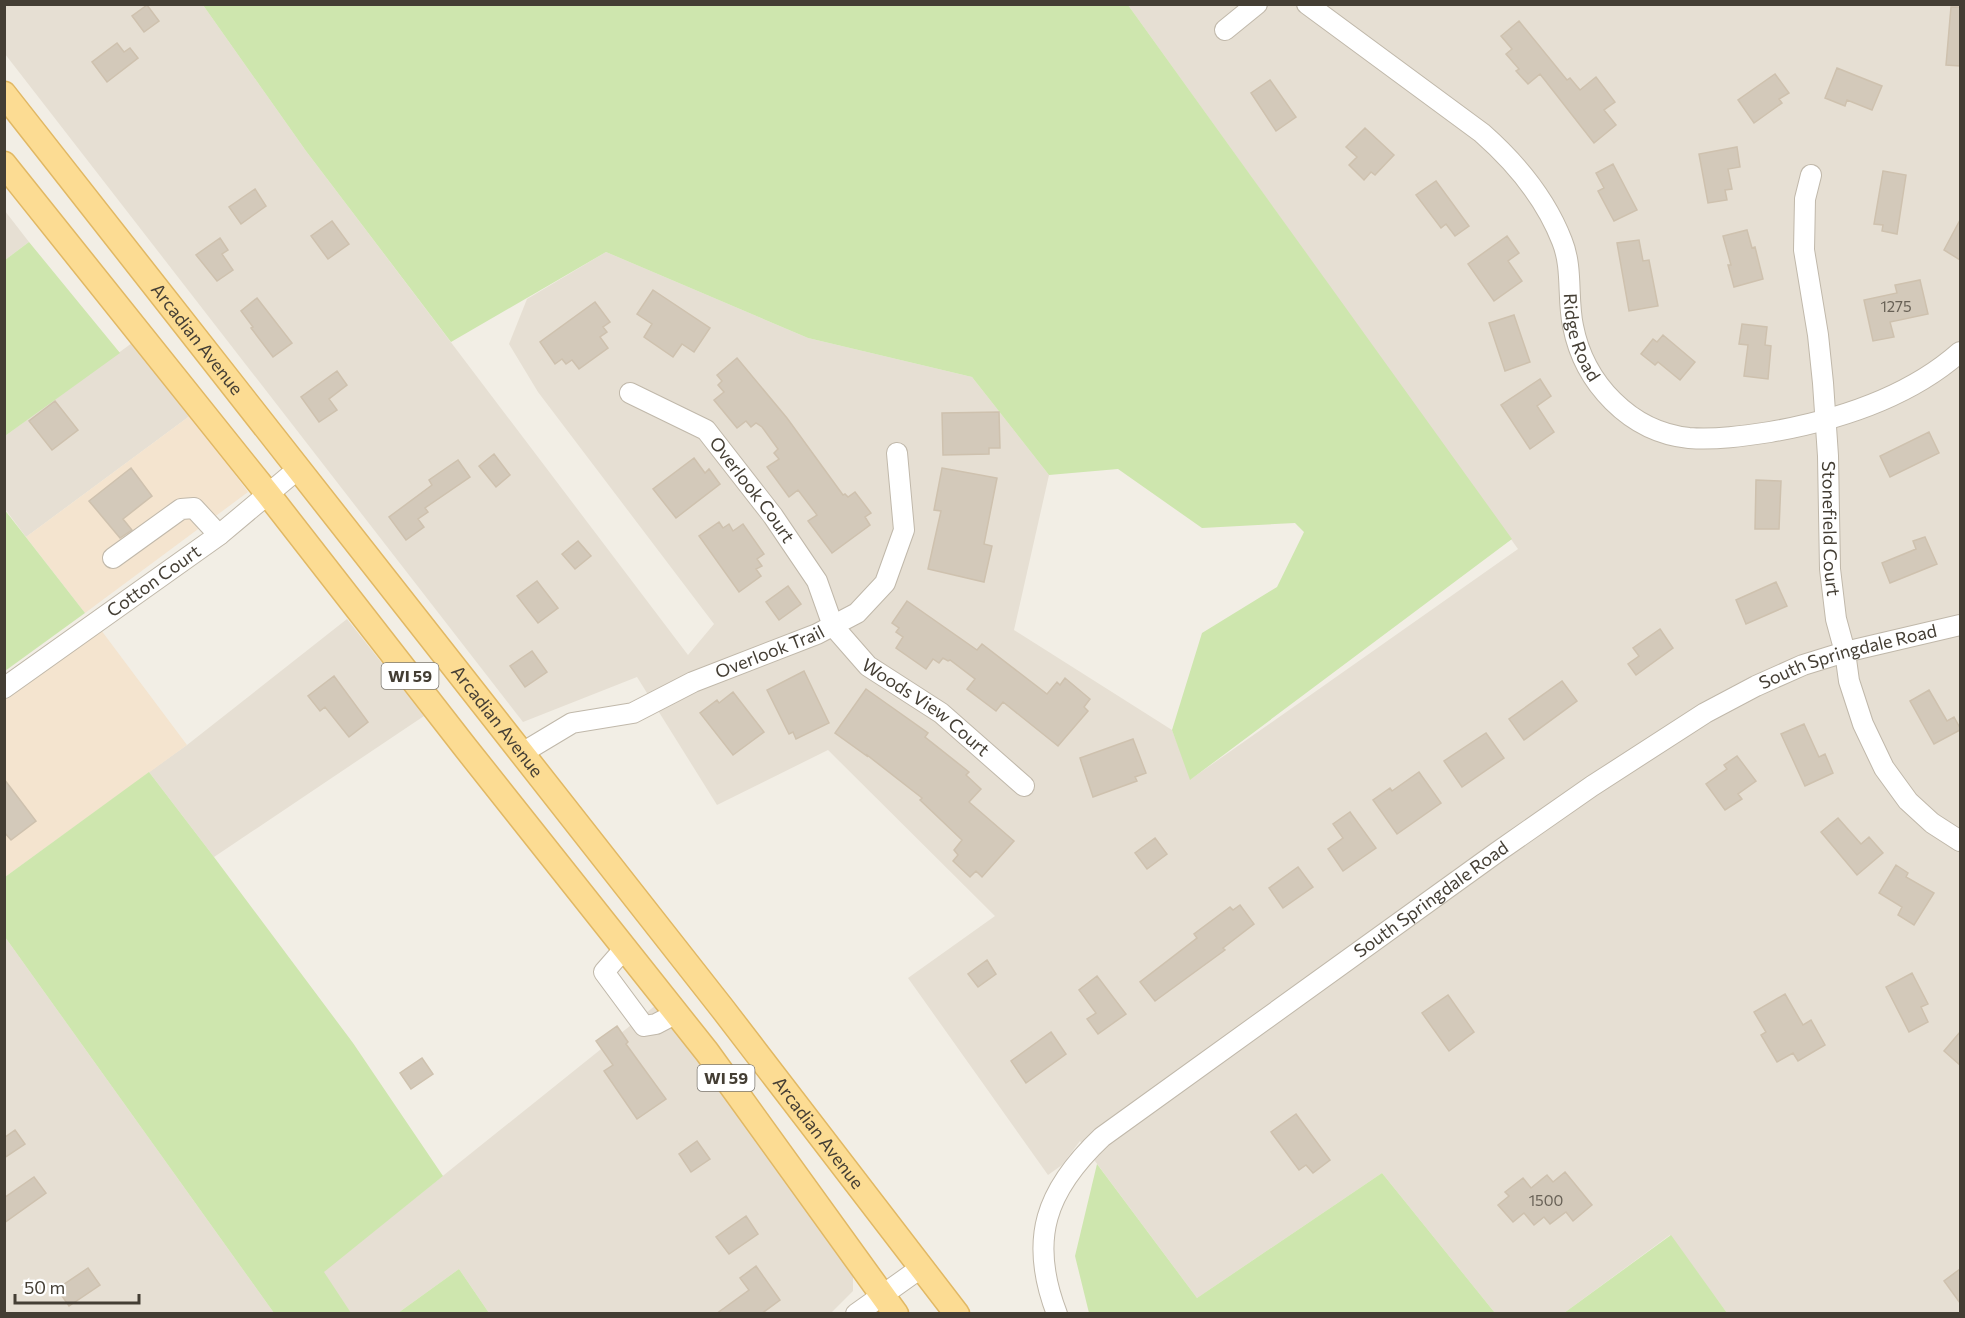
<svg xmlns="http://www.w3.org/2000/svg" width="1965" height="1318" font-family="Commissioner,sans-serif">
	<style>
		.residential { fill: #e6dfd3 }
		.commercial { fill: #f4e4cf }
		.green { fill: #cee6ae }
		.building { fill: #d3c9ba; stroke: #cec1ae; stroke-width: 1.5 }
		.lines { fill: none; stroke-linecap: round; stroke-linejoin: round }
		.minor-casing { stroke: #c0b8aa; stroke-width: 22 }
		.major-casing { stroke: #e1b864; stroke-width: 27 }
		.minor { stroke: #fff; stroke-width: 20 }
		.major { stroke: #fcdc93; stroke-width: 24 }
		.labels { text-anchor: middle; stroke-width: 4.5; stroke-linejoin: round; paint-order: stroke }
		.number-label { font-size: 15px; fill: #686156 }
		.shield { fill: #fff; stroke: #7c7871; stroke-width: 1.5 }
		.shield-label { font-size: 16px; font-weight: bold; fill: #443e34 }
		.street-label { font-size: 18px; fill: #443e34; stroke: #fff }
	</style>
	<rect width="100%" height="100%" fill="#f2eee5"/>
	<!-- residential -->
	<path class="residential" d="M5,5H203L306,151L688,655L714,624L538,392L509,344L527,299L606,252L808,338L972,377L1049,475L1014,630L1172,730L1191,779L1518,549L1128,5H1960V1313H1727L1670,1235L1564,1313H1495L1382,1173L1197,1298L1080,1141L1062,1165L1048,1175L908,978L995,916L828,750L717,805L637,677L523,722L5,54Z
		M5,211L29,242L5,260Z
		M132,343L191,415L26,537L5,509V436Z
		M347,619L424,716L214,857L149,772L187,745Z
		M5,937L274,1313H5Z
		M656,1005L750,1124L853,1277V1291L831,1313H489L459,1269L398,1313L351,1314L323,1272Z"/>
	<!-- commercial -->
	<path class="commercial" d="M191,415L248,492L85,613L26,537Z
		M101,630L187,745L5,877L4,697Z"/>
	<!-- green -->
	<path class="green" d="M203,5H1128L1512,539L1190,780L1172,730L1202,633L1277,587L1304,532L1295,523L1202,528L1118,469L1049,475L972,377L808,338L606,252L451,342L306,151Z
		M29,242L120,353L5,436V260Z
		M4,509L85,613L5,671H4Z
		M149,772L214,857L353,1043L443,1176L324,1272L351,1313H274L5,937V877Z
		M1097,1164L1197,1298L1382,1173L1495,1313H1089L1075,1256Z
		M1671,1235L1727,1313H1564Z
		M459,1269L489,1313H398Z"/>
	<!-- building -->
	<path class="building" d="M147,5L159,21L144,32L132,16Z
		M1951,7H1960V66L1946,65Z
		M1519,21L1567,80L1570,78L1580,90L1596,77L1615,102L1604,110L1616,125L1594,143L1540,74L1528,84L1516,71L1519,69L1506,54L1512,49L1501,36Z
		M117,43L124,52L130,48L138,58L107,82L92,62Z
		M1837,68L1882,86L1872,110L1847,100L1845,106L1825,98Z
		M1775,74L1789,93L1779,99L1782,103L1754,123L1738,100Z
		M1270,80L1296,117L1276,131L1251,93Z
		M1365,128L1394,155L1375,175L1371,172L1364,180L1349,165L1357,157L1346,147Z
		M1737,147L1740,167L1728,169L1732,189L1725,190L1727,200L1708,203L1699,154Z
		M1613,164L1637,210L1614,221L1598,191L1604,188L1596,173Z
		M1883,171L1906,175L1897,234L1882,231L1883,225L1874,224Z
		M1436,181L1469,226L1455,236L1446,224L1441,228L1416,195Z
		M255,189L266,206L241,224L229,207Z
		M1960,220V260L1944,250Z
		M332,221L349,244L328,259L311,236Z
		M1747,230L1752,248L1755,247L1763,279L1734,287L1728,265H1731L1723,236Z
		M1507,236L1519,253L1508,261L1522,281L1494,301L1468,264Z
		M220,238L228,250L222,254L233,270L217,281L196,255Z
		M1639,240L1643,261L1649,260L1658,306L1629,311L1617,243Z
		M1920,280L1928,314L1890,322L1894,337L1873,341L1864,300L1897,293L1895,285Z
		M653,290L710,328L694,352L682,344L673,357L644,337L652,324L637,314Z
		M257,298L292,343L273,357L251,328L253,327L241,311Z
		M595,302L610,322L603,327L607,332L600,337L608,348L579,369L572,360L566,364L562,359L555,364L540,342Z
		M1514,315L1530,362L1505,371L1489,323Z
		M1742,324L1767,327L1765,345L1771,346L1768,379L1744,376L1748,345L1739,344Z
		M1663,335L1695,362L1680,380L1658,362L1655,365L1641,354L1653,339L1657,342Z
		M737,358L787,418L843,495L845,494L848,497L855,492L871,513L865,517L870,525L832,553L808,521L817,515L798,490L789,497L767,467L779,459L774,453L778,449L762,427L756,423L751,427L746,421L737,428L714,400L724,392L718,385L722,381L717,375Z
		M337,371L347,385L329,399L337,410L319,422L301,397Z
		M1540,379L1551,396L1537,406L1554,432L1530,449L1501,405Z
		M55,401L78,430L52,450L29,421Z
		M999,412L1000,448H989V454L943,455L942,413Z
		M1929,432L1939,453L1890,477L1880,456Z
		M494,454L510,475L496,487L479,466Z
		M694,458L705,473L709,469L720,484L676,518L653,489Z
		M458,460L470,477L425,508L428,512L418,519L424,527L406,540L389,517L432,485L429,480Z
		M131,468L152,496L123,519L132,530L120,538L89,501Z
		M942,468L997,478L984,544L992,546L984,582L928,569L941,511L934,510Z
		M1756,480L1781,481L1779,529H1755Z
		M719,522L723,528L729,524L733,531L743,524L764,554L757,559L762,566L756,569L761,576L739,592L699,536Z
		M1925,537L1937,564L1890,583L1882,563L1916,549L1913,541Z
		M578,541L591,556L575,569L562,554Z
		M537,581L558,608L538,623L517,596Z
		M1776,582L1787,606L1746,624L1736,600Z
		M788,586L801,604L779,620L766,602Z
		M907,601L977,650L982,644L1047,694L1057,682L1060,685L1065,678L1090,699L1084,707L1088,711L1058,746L1003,702L996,711L967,689L975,679L950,660L948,661L943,658L939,663L933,659L926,669L896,648L903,637L896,632L899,628L892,623Z
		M1660,629L1673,648L1636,675L1628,664L1639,656L1633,648Z
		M532,651L547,672L525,687L510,666Z
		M804,671L829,723L796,739L793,732L789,734L767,690Z
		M334,676L368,722L349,737L325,707L320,711L308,696Z
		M1562,681L1577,701L1524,740L1509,719Z
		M866,689L928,733L925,737L969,772L966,775L981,789L969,802L1014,841L982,877L976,871L970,877L953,861L958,855L954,850L962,840L920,800L922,798L867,755V756L835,733Z
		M1929,690L1947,721L1954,717L1960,728V730L1934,744L1910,701Z
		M733,692L764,732L733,755L700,713L717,700L719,703Z
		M1804,724L1819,757L1825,754L1833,773L1805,786L1781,734Z
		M1486,733L1504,758L1462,787L1444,761Z
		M1133,739L1146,773L1135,777L1137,781L1093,797L1080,758Z
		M1737,756L1756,781L1738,794L1742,799L1725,810L1706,784L1727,769L1724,765Z
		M1419,772L1441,803L1397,834L1373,800L1390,788L1392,791Z
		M4,779L36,821L11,840L4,832Z
		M1350,812L1376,848L1343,871L1328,849L1343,838L1333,824Z
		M1838,818L1861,844L1869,837L1883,853L1857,875L1821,832Z
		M1155,838L1167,854L1147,869L1135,853Z
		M1896,865L1908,873L1906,877L1934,893L1914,925L1898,915L1902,907L1879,893Z
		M1298,867L1313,887L1283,908L1269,888Z
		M1240,905L1254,924L1223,948L1225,950L1155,1001L1140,982L1197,938L1194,934L1230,907L1233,910Z
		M987,960L996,974L978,987L968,974Z
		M1912,973L1928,1004L1921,1007L1928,1022L1909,1032L1886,987Z
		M1097,976L1126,1014L1098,1034L1087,1019L1096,1013L1079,990Z
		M1785,994L1803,1025L1811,1020L1825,1045L1798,1061L1793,1053L1777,1062L1761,1035L1766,1032L1754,1012Z
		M1448,995L1474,1032L1449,1051L1422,1013Z
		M617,1026L628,1042L626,1044L666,1099L637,1119L604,1071L613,1065L596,1041Z
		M1051,1032L1066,1054L1026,1083L1011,1061Z
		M1960,1032V1065L1944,1051Z
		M422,1058L433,1074L411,1089L400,1073Z
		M1296,1114L1330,1160L1313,1173L1306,1165L1299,1170L1271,1132Z
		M15,1130L25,1144L4,1158V1138Z
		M697,1141L710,1159L691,1172L679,1154Z
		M1565,1172L1592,1205L1573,1221L1566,1212L1550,1224L1544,1217L1534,1225L1524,1213L1513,1222L1498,1205L1509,1196L1505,1192L1523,1178L1531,1188L1547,1175L1553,1182Z
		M34,1177L46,1193L4,1223V1198Z
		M746,1216L758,1234L729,1254L716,1237Z
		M756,1266L780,1300L761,1314H716L749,1290L740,1278Z
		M88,1268L100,1285L69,1306L57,1289Z
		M1960,1269V1303L1944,1281Z"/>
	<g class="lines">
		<defs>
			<g id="minor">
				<path id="s1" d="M1307,4L1482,133C1516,163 1545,197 1562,241C1573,268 1567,298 1573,326C1584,383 1630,432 1689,438C1716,440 1744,436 1770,432C1839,420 1908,398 1960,352"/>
				<path d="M1225,30L1257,4"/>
				<path id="s2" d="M1811,175L1805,199L1804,250L1818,335L1823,383L1828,456L1830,569L1836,619L1845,652L1849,681L1863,724L1884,768L1908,801L1932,823L1960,841"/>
				<path id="s3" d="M630,393L706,430L773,516L817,581L833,626L868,666L941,713L1024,786"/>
				<path d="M113,558L181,509L194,508L219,535"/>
				<path id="s4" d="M4,688L219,535L298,469"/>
				<path id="s5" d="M522,753L572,723L633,713L693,682L817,634L857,613L885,583L904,530L897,453"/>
				<path d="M625,948L604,972L644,1026L656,1024L677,1013"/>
				<path d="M856,1314L922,1267"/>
				<path id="s6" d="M1057,1314C1028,1239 1046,1190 1102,1137L1496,853L1592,786L1705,713L1756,686L1803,665L1845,652L1960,625"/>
			</g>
			<g id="major">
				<path id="s7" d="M4,94L722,1008L957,1314"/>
				<path d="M4,164L268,494L465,747L707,1052L896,1314"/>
			</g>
		</defs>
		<!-- minor casing -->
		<use href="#minor" class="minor-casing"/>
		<!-- major casing -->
		<use href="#major" class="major-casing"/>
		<!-- minor -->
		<use href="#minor" class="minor"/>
		<!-- major -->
		<use href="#major" class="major"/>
	</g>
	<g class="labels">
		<!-- number labels -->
		<g class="number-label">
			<text x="1896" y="312">1275</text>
			<text x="1546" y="1206">1500</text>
		</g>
		<!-- shield labels -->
		<g class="shield">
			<rect x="381.5" y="663" width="57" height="26" rx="4.5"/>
			<rect x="697.5" y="1065" width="57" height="26" rx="4.5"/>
		</g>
		<g class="shield-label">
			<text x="410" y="682">WI 59</text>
			<text x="726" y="1084">WI 59</text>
		</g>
		<!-- street labels -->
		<g class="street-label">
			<text dy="6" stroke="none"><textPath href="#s1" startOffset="452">Ridge Road</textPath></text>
			<text dy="6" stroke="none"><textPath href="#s7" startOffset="312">Arcadian Avenue</textPath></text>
			<text dy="6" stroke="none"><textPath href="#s3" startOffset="160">Overlook Court</textPath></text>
			<text dy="6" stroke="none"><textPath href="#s2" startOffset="356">Stonefield Court</textPath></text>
			<text dy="6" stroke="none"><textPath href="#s4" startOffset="184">Cotton Court</textPath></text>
			<text dy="6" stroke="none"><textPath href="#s5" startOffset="270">Overlook Trail</textPath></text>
			<text dy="6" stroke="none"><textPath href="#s6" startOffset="1089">South Springdale Road</textPath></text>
			<text dy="6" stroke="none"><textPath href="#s3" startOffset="444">Woods View Court</textPath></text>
			<text dy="6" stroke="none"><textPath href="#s7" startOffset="798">Arcadian Avenue</textPath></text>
			<text dy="6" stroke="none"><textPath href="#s6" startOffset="603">South Springdale Road</textPath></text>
			<text dy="6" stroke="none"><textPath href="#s7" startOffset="1320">Arcadian Avenue</textPath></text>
		</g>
	</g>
	<!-- border -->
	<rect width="1965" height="1318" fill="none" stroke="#443e34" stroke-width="12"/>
	<!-- scale -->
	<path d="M15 1294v9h124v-9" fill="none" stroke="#443e34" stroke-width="3"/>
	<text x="24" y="1294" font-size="18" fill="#443e34" stroke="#ffffff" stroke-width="4.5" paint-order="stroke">50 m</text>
</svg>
